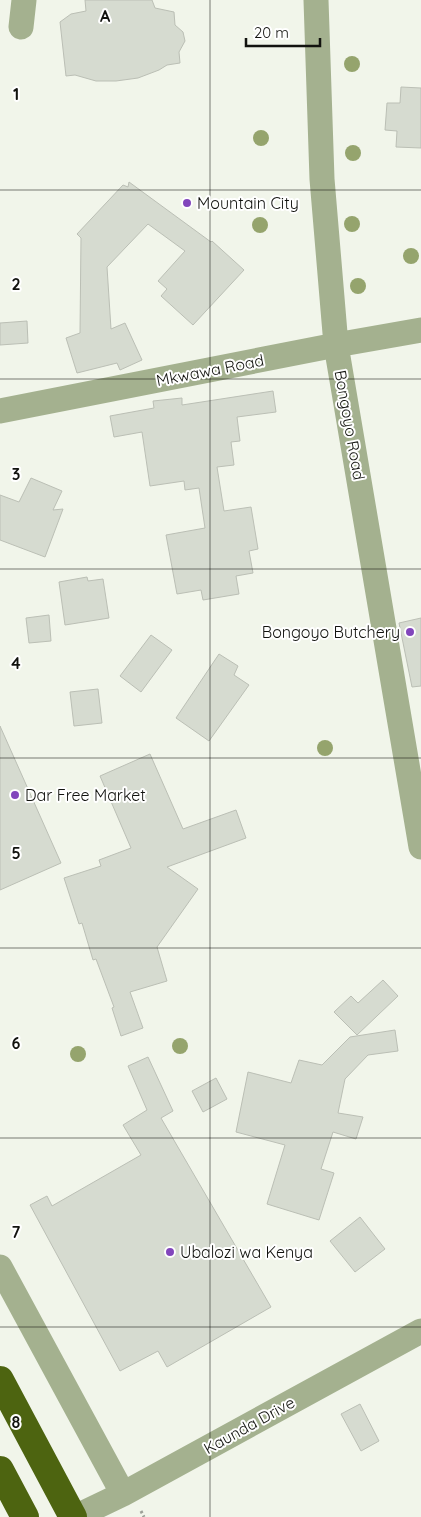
<svg xmlns="http://www.w3.org/2000/svg" width="421" height="1517" font-family="Quicksand,sans-serif">
	<style>
		.building { fill: #d6dbd0; stroke: #bbbfb5 }
		.lines { fill: none; stroke-linecap: round; stroke-linejoin: round }
		.path { stroke: #9da098; stroke-width: 3; stroke-dasharray: 2.5 2.5; stroke-linecap: butt }
		.minor { stroke: #a4b18f; stroke-width: 25 }
		.highway { stroke: #4d6410; stroke-width: 28 }
		.tree { fill: #95a46d }
		.grid { fill: none; stroke: #12130f; stroke-width: 1; stroke-opacity: 0.55 }
		.poi-dot { fill: #8246bc; stroke: #fff; stroke-width: 2 }
		.labels { text-anchor: middle; stroke-width: 4; stroke-linejoin: round; paint-order: stroke }
		.poi-label { font-size: 16px; fill: #12130f; stroke: #fff; text-anchor: start }
		.street-label { font-size: 16px; fill: #12130f; stroke: #fff }
		.grid-label { font-size: 16px; text-anchor: middle; font-weight: bold; fill: #12130f; stroke: #fff; stroke-width: 4; stroke-linejoin: round; paint-order: stroke }
	</style>
	<rect width="100%" height="100%" fill="#f1f5ea"/>
	<!-- building -->
	<path class="building" d="M85,0H152L155,8L174,12L175,25L183,32L185,41L179,52L180,63L167,65L159,70L138,78L116,81H96L75,75L66,76L60,22L71,14L86,11Z
		M401,87L421,88V148L396,147L397,131L385,130L387,103H400Z
		M129,182L211,242L212,241L244,270L193,325L161,296L167,289L158,281L185,251L148,224L107,267L111,329L125,323L142,360L120,370L117,363L77,373L66,338L80,333L81,238L77,234L123,185L128,187Z
		M27,321L28,343L0,345V323Z
		M273,391L276,412L237,417L240,441L231,442L234,465L217,467L224,511L251,507L258,549L249,551L253,573L236,576L239,594L203,600L201,590L177,594L166,535L205,528L199,488L185,490L184,481L150,486L142,432L114,437L110,416L154,408L153,401L182,398V405Z
		M31,478L62,491L53,510L63,509L45,557L0,540V495L19,502Z
		M87,577L88,581L103,579L109,618L65,625L59,582Z
		M49,615L51,641L29,643L26,618Z
		M421,618V686L412,687L399,623Z
		M151,635L172,650L141,692L120,676Z
		M219,654L238,666L234,675L249,685L209,741L176,718Z
		M98,689L102,723L74,726L70,692Z
		M0,726L61,863L0,890Z
		M150,754L183,829L236,810L246,838L167,867L198,889L157,947L167,981L130,992L143,1028L121,1036L112,1008L114,1007L96,959L93,960L82,923L79,924L64,878L101,866L99,860L131,848L100,776Z
		M383,980L398,996L357,1035L334,1012L351,996L358,1003Z
		M395,1030L398,1051L368,1055L345,1079L338,1113L363,1117L356,1139L333,1132L321,1169L334,1173L319,1220L267,1204L285,1145L236,1132L248,1072L291,1083L299,1060L322,1065L350,1037Z
		M148,1057L173,1111L161,1118L271,1307L167,1367L158,1351L120,1371L30,1205L47,1196L52,1206L141,1155L123,1125L147,1110L128,1066Z
		M216,1078L227,1099L203,1112L192,1091Z
		M360,1217L385,1249L355,1272L330,1241Z
		M360,1404L379,1441L361,1451L341,1414Z"/>
	<g class="lines">
		<!-- path -->
		<path class="path" d="M141,1511L144,1517"/>
		<!-- minor -->
		<path class="minor" d="M316,0L322,179L336,345L421,847
			M21,27L24,0
			M0,411L336,345L421,330
			M0,1267L123,1494
			M75,1517L123,1494L421,1331"/>
		<!-- highway -->
		<path class="highway" d="M0,1380L73,1517
			M0,1470L25,1517"/>
	</g>
	<!-- trees -->
	<g class="tree">
		<circle cx="352" cy="64" r="8"/>
		<circle cx="261" cy="138" r="8"/>
		<circle cx="353" cy="153" r="8"/>
		<circle cx="352" cy="224" r="8"/>
		<circle cx="260" cy="225" r="8"/>
		<circle cx="411" cy="256" r="8"/>
		<circle cx="358" cy="286" r="8"/>
		<circle cx="325" cy="748" r="8"/>
		<circle cx="180" cy="1046" r="8"/>
		<circle cx="78" cy="1054" r="8"/>
	</g>
	<!-- grid -->
	<path class="grid" d="M210,0V1517M0,190H421M0,379H421M0,569H421M0,758H421M0,948H421M0,1138H421M0,1327H421"/>
	<!-- markers -->
	<g class="poi-dot">
		<circle cx="187" cy="203" r="5"/>
		<circle cx="410" cy="632" r="5"/>
		<circle cx="15" cy="795" r="5"/>
		<circle cx="170" cy="1252" r="5"/>
	</g>
	<g class="labels">
		<!-- poi labels -->
		<g class="poi-label">
			<text x="197" y="209">Mountain City</text>
			<text x="400" y="638" text-anchor="end">Bongoyo Butchery</text>
			<text x="25" y="801">Dar Free Market</text>
			<text x="180" y="1258">Ubalozi wa Kenya</text>
		</g>
		<!-- street labels -->
		<g class="street-label">
			<text transform="translate(210 370) rotate(-11)" y="6">Mkwawa Road</text>
			<text transform="translate(350 425) rotate(80)" y="6">Bongoyo Road</text>
			<text transform="translate(249 1425) rotate(-29)" y="6">Kaunda Drive</text>
		</g>
	</g>
	<g class="grid-label">
		<text x="105" y="22">A</text>
		<text x="16" y="100">1</text>
		<text x="16" y="290">2</text>
		<text x="16" y="480">3</text>
		<text x="16" y="669">4</text>
		<text x="16" y="859">5</text>
		<text x="16" y="1049">6</text>
		<text x="16" y="1238">7</text>
		<text x="16" y="1428">8</text>
	</g>
	<!-- scale -->
	<path d="M246 38v8h74v-8" fill="none" stroke="#12130f" stroke-width="2.5"/>
	<text x="254" y="38" font-size="15" fill="#12130f" stroke="#ffffff" stroke-width="4" paint-order="stroke">20 m</text>
</svg>
